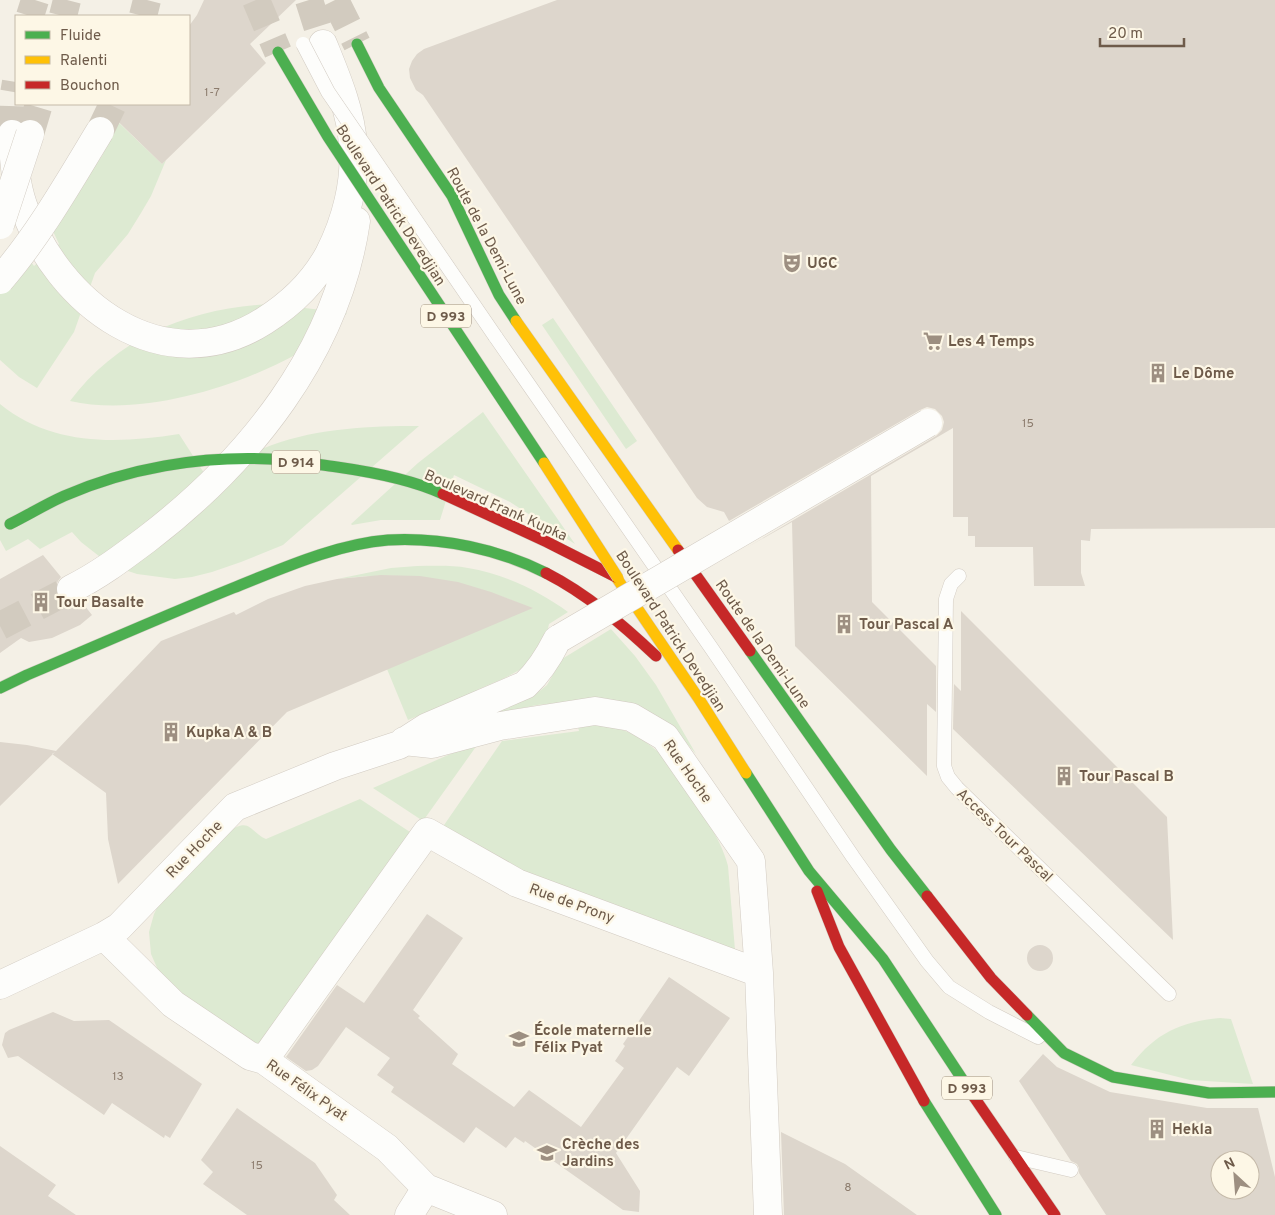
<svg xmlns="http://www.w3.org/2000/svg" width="1275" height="1215" font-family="Overpass,sans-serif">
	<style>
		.green { fill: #ddead2 }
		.building { fill: #ddd6cc; fill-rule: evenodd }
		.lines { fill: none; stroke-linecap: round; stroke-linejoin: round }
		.street-tunnel { stroke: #d2cbbf; stroke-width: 28; stroke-dasharray: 28 14; stroke-linecap: butt }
		.secondary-tunnel { stroke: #d2cbbf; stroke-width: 28; stroke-dasharray: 28 14; stroke-linecap: butt }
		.primary-tunnel { stroke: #d2cbbf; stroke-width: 28; stroke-dasharray: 28 14; stroke-linecap: butt }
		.lane-casing { stroke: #d2cbc2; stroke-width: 15 }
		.street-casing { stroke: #d2cbc2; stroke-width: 29 }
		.fast-casing { stroke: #d3cdc3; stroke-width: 12 }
		.slow-casing { stroke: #d3cdc3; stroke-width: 12 }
		.jam-casing { stroke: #d3cdc3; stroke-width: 12 }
		.lane { stroke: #fdfdfb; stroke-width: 14 }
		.street { stroke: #fdfdfb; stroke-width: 28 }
		.fast { stroke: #4caf50; stroke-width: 11 }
		.slow { stroke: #ffc107; stroke-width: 11 }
		.jam { stroke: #c62828; stroke-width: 11 }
		.lane-bridge-casing { stroke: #d2cbc2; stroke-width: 15; stroke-linecap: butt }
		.street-bridge-casing { stroke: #d2cbc2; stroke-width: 29; stroke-linecap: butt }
		.fast-bridge-casing { stroke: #d3ccc4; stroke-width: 12; stroke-linecap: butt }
		.slow-bridge-casing { stroke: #d3ccc4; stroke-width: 12; stroke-linecap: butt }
		.lane-bridge { stroke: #fdfdfb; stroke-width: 14 }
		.street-bridge { stroke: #fdfdfb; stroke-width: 28 }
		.fast-bridge { stroke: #4caf50; stroke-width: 11 }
		.slow-bridge { stroke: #ffc107; stroke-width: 11 }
		.labels { text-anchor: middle; stroke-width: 4.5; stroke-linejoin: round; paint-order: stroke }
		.number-label { font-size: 12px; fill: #8c7c6d }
		.shield { fill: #fdf7e6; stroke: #998a79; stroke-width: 1 }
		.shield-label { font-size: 14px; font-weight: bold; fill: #6e5b4a }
		.street-label { font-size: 15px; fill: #6e5b4a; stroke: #fdf7e6 }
		.poi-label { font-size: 15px; font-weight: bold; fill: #6e5b4a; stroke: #fdf7e6; text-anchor: start }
	</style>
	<rect width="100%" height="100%" fill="#f4f0e6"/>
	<!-- green -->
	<path class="green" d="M118,122L162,164L166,160L151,196L141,213L128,234L95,273L74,332L37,388L19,377L0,360V293L28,258L34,266L59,244L51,227L102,156Z
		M271,304L347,313C333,329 316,343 297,354C235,388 140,417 70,401C119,336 191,308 271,304Z
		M553,318L637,441L626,449L542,325Z
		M0,404C52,446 116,444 179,434L206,476C228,465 249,453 272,445C319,428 370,426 419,426L283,545L241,562L212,572L192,577L175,579L137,574L119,568L104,560L81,542L72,532L40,549L28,539L6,551L0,540Z
		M483,412L575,544L510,502L454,475L440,520H381L352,525L351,524L418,463Z
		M417,566C434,566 452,565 468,568C504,574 539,591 568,612L549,624C541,667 513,674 477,690L478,691L408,720L387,669L530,608C466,579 407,570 337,579L391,568Z
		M611,629L635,656L656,685L696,754L682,738L591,700L537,705L488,715L536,694L547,685L562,659Z
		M598,724C621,727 638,735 656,750C667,759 674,772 681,783C699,810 720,835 728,866L735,950L517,870L442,828L502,741L579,731L578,727Z
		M480,741L423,821L373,788Z
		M360,799L413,834L258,1047L181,999L158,970L151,954L149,932L154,914L159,904L230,831C250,817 250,832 266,839Z
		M1220,1018L1231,1019L1253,1084L1190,1080L1131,1065C1156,1033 1180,1022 1220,1018Z"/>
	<!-- building -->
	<path class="building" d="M204,0H296L250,44L266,63L162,164L100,104H189V26L197,15Z
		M557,0H1275V528L1091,529L1090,541L1081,540V573L1085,586H1034L1033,547H975V536H968V517H953V428L871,476L872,602L936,666V712L927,704V776L795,646L792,522L746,548L936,436L942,430L944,422L942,416L935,409L927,407L920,410L729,521L724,512L707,507L697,498L423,95L416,90L410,78L409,69L412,61L417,54L424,49Z
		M43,555L61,577L58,581L55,588L57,597L63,602L70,605L81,601L92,615L80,625L52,638L29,642L21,638L0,653V579Z
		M381,575L420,576L458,582L491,592L533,608L287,712L118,884L108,839L106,793L52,754L55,752L0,806V742L27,745L56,751L161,641L234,612L236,615L268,599L305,586L337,579Z
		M961,611L1167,817L1173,940L953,729L954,684L961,691Z
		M427,914L463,938L413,1010L420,1016L418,1018L458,1054L452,1064L514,1107L529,1090L581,1127L624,1068L615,1061L625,1046L623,1044L669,977L730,1018L689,1076L677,1067L616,1153L640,1191L639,1212L623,1210L525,1141L524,1143L515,1137L506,1148L476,1127L464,1143L391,1092L394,1087L377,1075L390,1058L346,1027L318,1066L312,1070L306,1071L286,1057L337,985L364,1003Z
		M1027 958a13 13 0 1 1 26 0a13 13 0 1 1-26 0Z
		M53,1012L74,1021L109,1020L202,1084L170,1138L165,1135L164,1138L112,1103L104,1115L18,1056L8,1058L2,1045L5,1033L9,1030Z
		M1043,1054L1057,1067L1110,1092L1207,1108H1258L1275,1177V1215H1106L1079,1173V1168L1077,1164L1071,1161L1019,1081ZM1220,1160H1250V1190H1220Z
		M237,1108L315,1163L337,1195L334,1200L350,1215H247L203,1184L213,1172L201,1160Z
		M781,1132L845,1164L917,1215H784Z
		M0,1146L56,1185L48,1196L76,1215H0Z"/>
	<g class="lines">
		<!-- street-tunnel -->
		<path class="street-tunnel" d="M309,0L323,44
			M30,16L35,0
			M63,16L67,0
			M143,16L147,0
			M100,131L113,104
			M12,134L13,100L16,82
			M30,134L39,104
			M0,626L71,589"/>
		<!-- secondary-tunnel -->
		<path class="secondary-tunnel" d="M335,0L357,44"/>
		<!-- primary-tunnel -->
		<path class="primary-tunnel" d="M256,0L278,52"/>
		<defs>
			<path id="lane" d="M495,336L712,649L853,857L927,961L949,987L989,1012L1038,1037
				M959,576L951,584L946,599L944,766L948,777L957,788L1169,994
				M1016,1157L1071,1170"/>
			<path id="street" d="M12,134C14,158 15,182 23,205C57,303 163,385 264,321C291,304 314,282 329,254C346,221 356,182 353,145C351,111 336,76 323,44
				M71,589C98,576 123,557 147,539C249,461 337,352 356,221
				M404,741L432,744L500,726L595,711L631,717L665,737L751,861L759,973
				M104,936L173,1004L250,1056L264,1060L387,1148L426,1188L493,1215
				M0,985L104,936L119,927L235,807L335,766L399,745L427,727L525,685C539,672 548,658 557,640L560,638
				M264,1060L427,832L517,883L759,973L768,1215
				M409,1215L426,1188"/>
			<path id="fast" d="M357,44L379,88L452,196L499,295L516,321
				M10,524C28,515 46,504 64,496C128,468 200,456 269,459C291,460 314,464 337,467C372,472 411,479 443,494
				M750,651L891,850L927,896
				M0,688L27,675C96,646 164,616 233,588C281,569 336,544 388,540C442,537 498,549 546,573
				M746,773L809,871L883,959L974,1097
				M1027,1015L1064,1053L1113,1077L1209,1093L1275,1092
				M924,1101L996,1215"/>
			<path id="slow" d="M516,321L678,550
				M616,577L699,699L746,773"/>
			<path id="jam" d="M443,494L547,542L616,577
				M678,550L750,651
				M546,573C587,594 622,624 656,656
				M817,891L839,947L924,1101
				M927,896L991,978L1027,1015
				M974,1097L1055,1215"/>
		</defs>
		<!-- lane casing -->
		<use href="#lane" class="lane-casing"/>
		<!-- street casing -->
		<use href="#street" class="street-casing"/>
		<!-- fast casing -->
		<use href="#fast" class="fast-casing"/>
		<!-- slow casing -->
		<use href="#slow" class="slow-casing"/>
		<!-- jam casing -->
		<use href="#jam" class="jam-casing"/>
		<!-- lane -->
		<use href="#lane" class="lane"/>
		<!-- street -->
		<use href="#street" class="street"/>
		<!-- fast -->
		<use href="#fast" class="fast"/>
		<!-- slow -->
		<use href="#slow" class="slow"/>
		<!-- jam -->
		<use href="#jam" class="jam"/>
		<defs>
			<path id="lane-bridge" d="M303,44L328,92L495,336"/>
			<path id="street-bridge" d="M0,225L30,134
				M0,280C39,235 69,182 100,131
				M560,638L928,423"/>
			<path id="fast-bridge" d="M278,52L328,137L544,463"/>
			<path id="slow-bridge" d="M544,463L618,578"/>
		</defs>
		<!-- lane-bridge casing -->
		<use href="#lane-bridge" class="lane-bridge-casing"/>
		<!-- street-bridge casing -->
		<use href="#street-bridge" class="street-bridge-casing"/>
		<!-- fast-bridge casing -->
		<use href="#fast-bridge" class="fast-bridge-casing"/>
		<!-- slow-bridge casing -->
		<use href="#slow-bridge" class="slow-bridge-casing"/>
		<!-- lane-bridge -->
		<use href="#lane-bridge" class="lane-bridge"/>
		<!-- street-bridge -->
		<use href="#street-bridge" class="street-bridge"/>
		<!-- fast-bridge -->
		<use href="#fast-bridge" class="fast-bridge"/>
		<!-- slow-bridge -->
		<use href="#slow-bridge" class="slow-bridge"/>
	</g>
	<!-- icons -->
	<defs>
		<symbol id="theatre-bare" viewBox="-9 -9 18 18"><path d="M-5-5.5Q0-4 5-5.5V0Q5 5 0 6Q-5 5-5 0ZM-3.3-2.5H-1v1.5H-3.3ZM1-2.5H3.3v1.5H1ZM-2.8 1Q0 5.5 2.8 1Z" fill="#9d8f81" stroke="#fdf7e6" stroke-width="2.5" paint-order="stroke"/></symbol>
		<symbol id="supermarket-bare" viewBox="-9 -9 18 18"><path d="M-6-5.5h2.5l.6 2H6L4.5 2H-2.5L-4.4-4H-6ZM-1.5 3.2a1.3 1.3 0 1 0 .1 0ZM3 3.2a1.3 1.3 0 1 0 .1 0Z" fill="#9d8f81" stroke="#fdf7e6" stroke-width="2.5" paint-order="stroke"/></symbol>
		<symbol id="building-bare" viewBox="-9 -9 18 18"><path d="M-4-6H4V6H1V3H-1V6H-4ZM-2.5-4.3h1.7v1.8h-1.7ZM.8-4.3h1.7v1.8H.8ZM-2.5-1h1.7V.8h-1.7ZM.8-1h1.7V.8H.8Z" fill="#9d8f81" stroke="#fdf7e6" stroke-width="2.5" paint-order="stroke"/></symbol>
		<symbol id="school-bare" viewBox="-9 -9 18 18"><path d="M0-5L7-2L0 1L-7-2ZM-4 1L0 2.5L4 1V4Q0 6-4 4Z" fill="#9d8f81" stroke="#fdf7e6" stroke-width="2.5" paint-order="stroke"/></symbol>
	</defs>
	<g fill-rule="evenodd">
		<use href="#theatre-bare" x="778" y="249" width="28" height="28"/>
		<use href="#supermarket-bare" x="919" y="327" width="28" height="28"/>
		<use href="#building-bare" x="1144" y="359" width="28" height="28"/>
		<use href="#building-bare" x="27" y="588" width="28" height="28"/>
		<use href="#building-bare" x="830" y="610" width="28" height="28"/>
		<use href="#building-bare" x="157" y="718" width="28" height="28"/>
		<use href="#building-bare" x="1050" y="762" width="28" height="28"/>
		<use href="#school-bare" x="505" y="1025" width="28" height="28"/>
		<use href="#building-bare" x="1143" y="1115" width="28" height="28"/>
		<use href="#school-bare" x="533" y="1139" width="28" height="28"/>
	</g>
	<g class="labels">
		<!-- number labels -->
		<g class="number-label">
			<text x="212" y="96">1-7</text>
			<text x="1028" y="427">15</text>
			<text x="118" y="1080">13</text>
			<text x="257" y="1169">15</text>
			<text x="848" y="1191">8</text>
		</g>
		<!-- shield labels -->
		<g class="shield">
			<rect x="421" y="304.5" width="50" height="23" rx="4"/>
			<rect x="272" y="450.5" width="48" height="23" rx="4"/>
			<rect x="942" y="1076.5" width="50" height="23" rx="4"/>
		</g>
		<g class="shield-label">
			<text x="446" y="321">D 993</text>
			<text x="296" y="467">D 914</text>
			<text x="967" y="1093">D 993</text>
		</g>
		<!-- street labels -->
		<g class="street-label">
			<text transform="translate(391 205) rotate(57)" y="5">Boulevard Patrick Devedjian</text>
			<text transform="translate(487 236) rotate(62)" y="5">Route de la Demi-Lune</text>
			<text transform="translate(496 505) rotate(24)" y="5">Boulevard Frank Kupka</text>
			<text transform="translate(671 631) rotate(57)" y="5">Boulevard Patrick Devedjian</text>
			<text transform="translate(763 644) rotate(55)" y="5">Route de la Demi-Lune</text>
			<text transform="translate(688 771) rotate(55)" y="5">Rue Hoche</text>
			<text transform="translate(1005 835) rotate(44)" y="5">Access Tour Pascal</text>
			<text transform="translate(194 849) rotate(-46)" y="5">Rue Hoche</text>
			<text transform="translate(572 903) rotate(20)" y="5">Rue de Prony</text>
			<text transform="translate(307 1090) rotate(35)" y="5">Rue Félix Pyat</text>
		</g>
		<!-- poi labels -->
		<g class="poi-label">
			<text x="807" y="268">UGC</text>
			<text x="948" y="346">Les 4 Temps</text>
			<text x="1173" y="378">Le Dôme</text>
			<text x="56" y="607">Tour Basalte</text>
			<text x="859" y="629">Tour Pascal A</text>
			<text x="186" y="737">Kupka A &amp; B</text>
			<text x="1079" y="781">Tour Pascal B</text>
			<text x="534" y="1035">École maternelle<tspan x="534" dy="17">Félix Pyat</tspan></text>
			<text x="1172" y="1134">Hekla</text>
			<text x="562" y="1149">Crèche des<tspan x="562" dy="17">Jardins</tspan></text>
		</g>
	</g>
	<!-- legend -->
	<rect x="15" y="15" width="175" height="90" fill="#fdf7e6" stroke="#c4b9a8"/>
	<rect x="25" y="31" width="25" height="8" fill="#4caf50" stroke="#c4b9a8"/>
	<text x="60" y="40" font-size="15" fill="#6e5b4a">Fluide</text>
	<rect x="25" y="56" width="25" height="8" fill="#ffc107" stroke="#c4b9a8"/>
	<text x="60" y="65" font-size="15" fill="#6e5b4a">Ralenti</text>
	<rect x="25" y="81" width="25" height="8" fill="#c62828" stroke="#c4b9a8"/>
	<text x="60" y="90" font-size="15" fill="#6e5b4a">Bouchon</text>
	<!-- north arrow -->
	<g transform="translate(1235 1175) rotate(334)"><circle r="24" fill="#fdf7e6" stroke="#c4b9a8"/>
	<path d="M0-4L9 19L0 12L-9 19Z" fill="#9d8f81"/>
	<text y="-8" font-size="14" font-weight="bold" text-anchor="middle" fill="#6e5b4a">N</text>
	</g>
	<!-- scale -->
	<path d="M1100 38v8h84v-8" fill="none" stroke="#6e5b4a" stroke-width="2.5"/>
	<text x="1108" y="38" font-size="15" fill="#6e5b4a" stroke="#fdf7e6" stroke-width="4" paint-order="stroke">20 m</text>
</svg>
